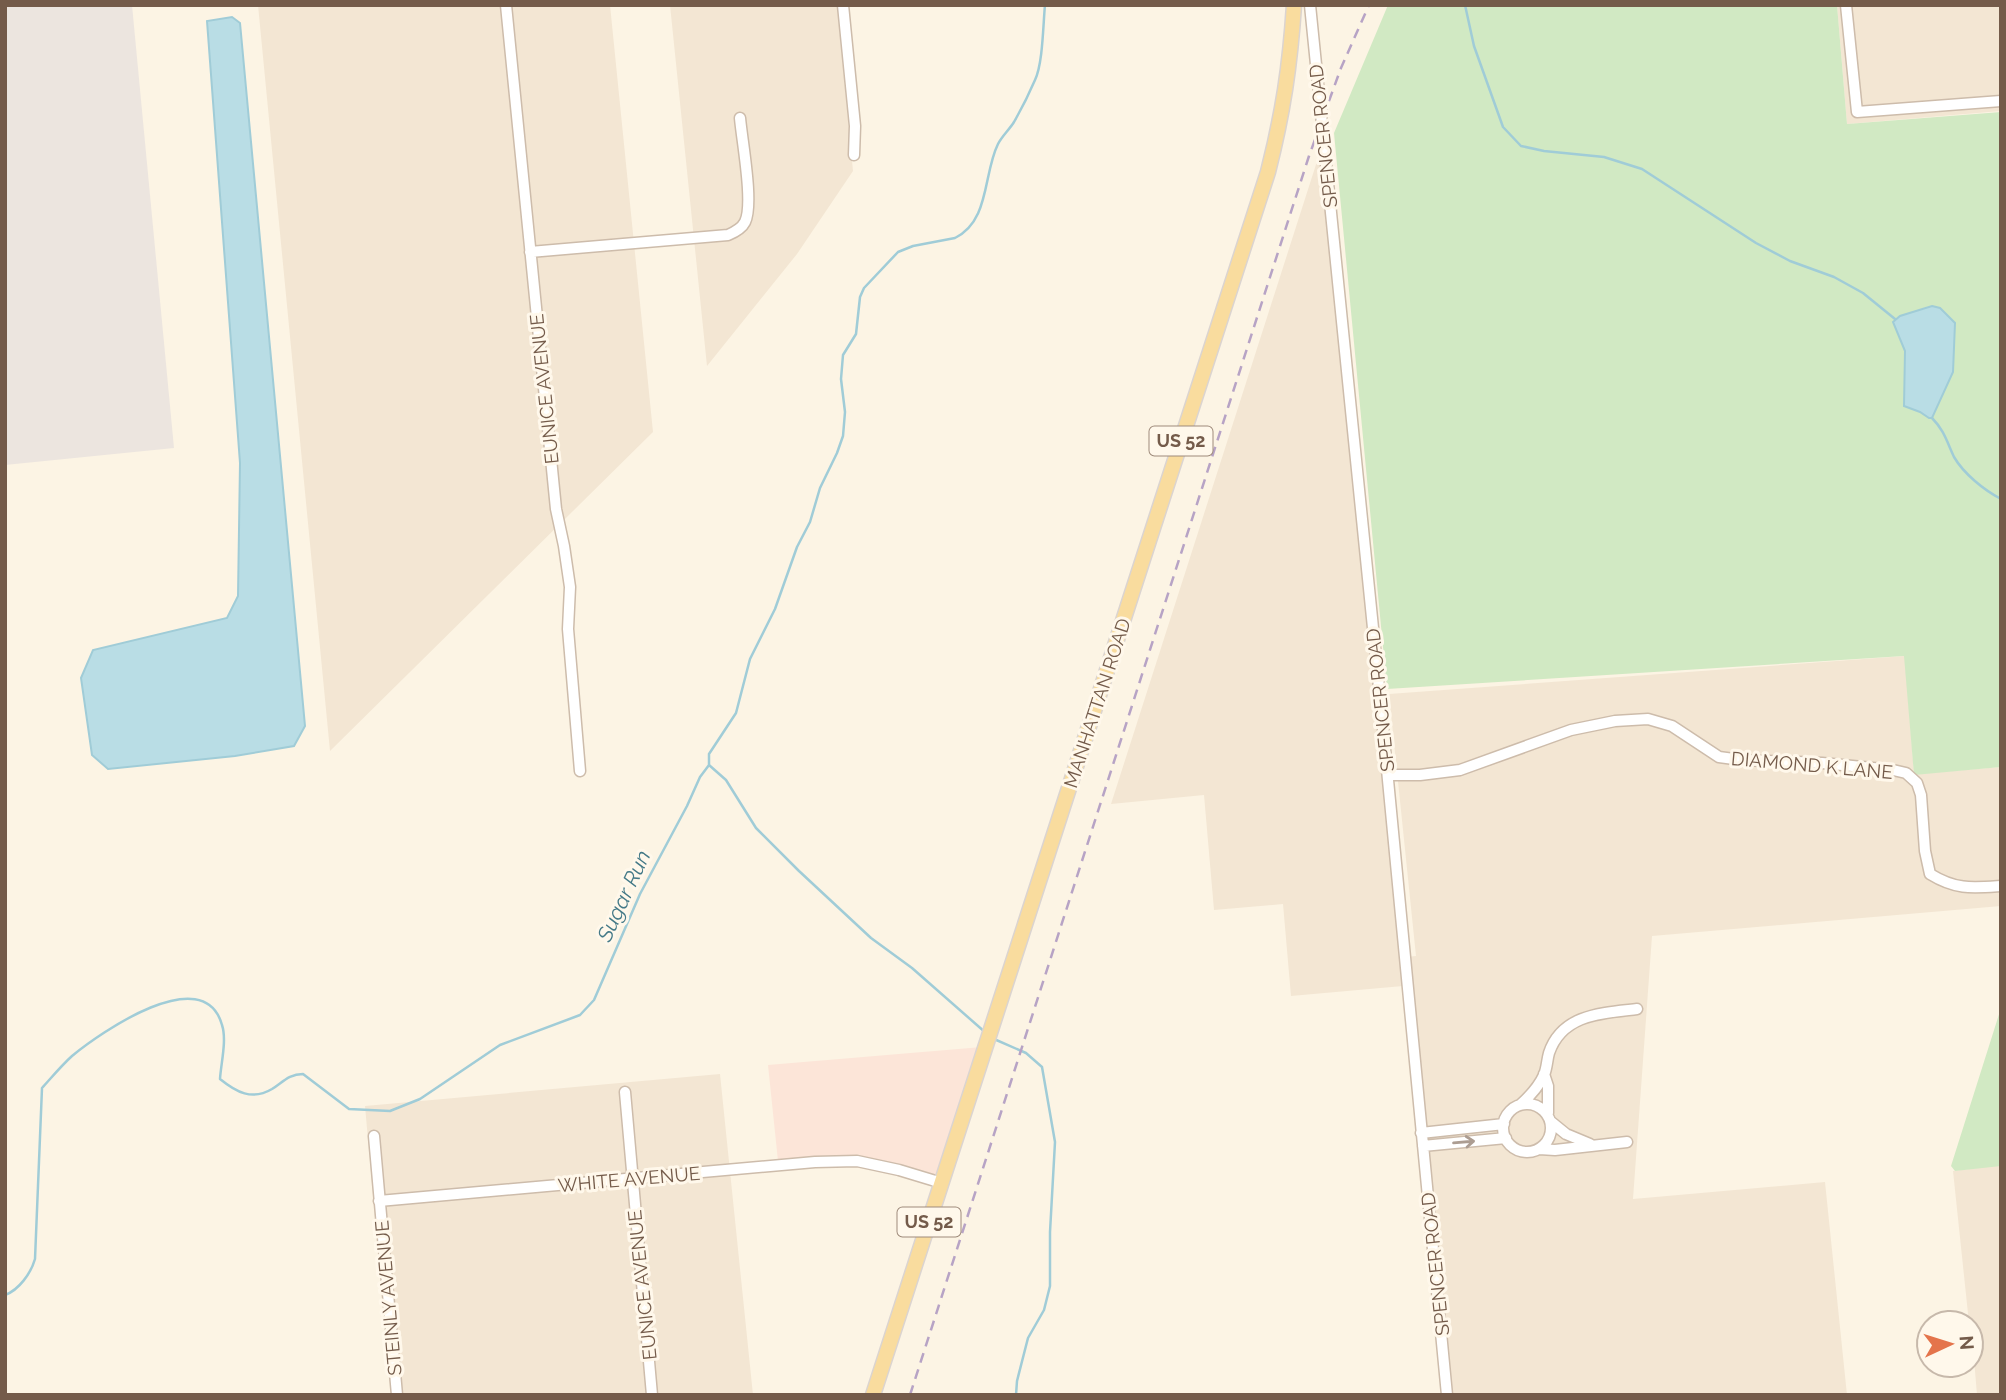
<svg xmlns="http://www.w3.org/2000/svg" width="2006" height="1400" font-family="Raleway,sans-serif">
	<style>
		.residential { fill: #f3e6d3 }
		.commercial { fill: #fce5d8 }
		.industrial { fill: #ece5df }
		.green { fill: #d1e9c3 }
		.water { fill: #b9dde5; stroke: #a0ccd7; stroke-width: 2 }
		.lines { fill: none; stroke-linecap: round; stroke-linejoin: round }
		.stream { stroke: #a0ccd7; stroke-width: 2.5 }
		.minor-casing { stroke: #cdbcab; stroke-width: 13 }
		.major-casing { stroke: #dbd4d0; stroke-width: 17 }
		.minor { stroke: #fff; stroke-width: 10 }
		.major { stroke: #f9dc9e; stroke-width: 14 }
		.rail { stroke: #b7a3c5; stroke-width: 2.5; stroke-dasharray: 10 7; stroke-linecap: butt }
		.oneway { stroke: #ac9d92 }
		.labels { text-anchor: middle; stroke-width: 6; stroke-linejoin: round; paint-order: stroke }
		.shield { fill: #fff8eb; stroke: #9e8a7a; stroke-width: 2 }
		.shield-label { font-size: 18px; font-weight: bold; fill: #745b4a }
		.street-label { font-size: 19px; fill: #745b4a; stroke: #fff8eb }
		.water-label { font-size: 21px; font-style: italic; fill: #447987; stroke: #fff8eb }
	</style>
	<rect width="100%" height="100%" fill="#fcf4e4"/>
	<!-- residential -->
	<path class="residential" d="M258,5H610L653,432L330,751Z
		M670,5H837L853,171L797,254L707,366Z
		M1837,5H2001V111L1847,124Z
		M1320,152L1403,986L1291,996L1283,904L1214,910L1204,795L1111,804Z
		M1905,656L1914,774L2001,767V906L1652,936L1633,1199L1825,1182L1847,1395H1450L1405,957L1416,956L1389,694Z
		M720,1074L753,1395H391L365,1106Z
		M2001,1165V1395H1977L1971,1323H1969L1953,1171Z"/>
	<!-- commercial -->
	<path class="commercial" d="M982,1047L940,1178L900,1167L778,1161L768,1065Z"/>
	<!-- industrial -->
	<path class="industrial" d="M5,5H132L174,448L5,465Z"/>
	<!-- green -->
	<path class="green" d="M1388,5H1837L1847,124L2001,112V767L1914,775L1904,656L1387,689L1334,133Z
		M2001,1008V1166L1955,1171L1951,1166Z"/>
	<!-- water -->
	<path class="water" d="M232,17L240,23L305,726L294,746L235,756L108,769L92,755L81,678L93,650L227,618L238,596L240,463L207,21Z
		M1932,306L1940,308L1955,323L1953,372L1932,418H1929L1920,412L1904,406L1905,351L1893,322L1900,316Z"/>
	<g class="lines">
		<!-- stream -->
		<path class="stream" d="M1465,5L1474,46L1503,127L1521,146L1544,151L1604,157L1642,169L1756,243L1790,261L1834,277L1863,293L1895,319
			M1932,418C1944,430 1947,442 1954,457C1964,474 1984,490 2001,499
			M709,765L726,780L756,828L799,871L871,938L912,968L986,1033
			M994,1039L1026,1053L1042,1067L1055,1142L1050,1232V1286L1044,1310L1028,1338L1017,1381L1016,1395
			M5,1295C19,1290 31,1273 35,1259L42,1088C52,1077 61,1066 72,1056C100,1033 204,960 222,1025C227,1040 221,1063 220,1079C236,1092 252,1101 272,1089C283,1082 289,1074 303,1074L349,1109L390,1111L420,1099L500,1045L580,1015L594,1000L640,894L687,806L700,777L709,765V754L736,713L750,659L775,609L797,547L810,522L820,488L837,453L843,436L845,412L841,379L843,355L856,334L860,297L864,288L898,252L913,246L955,238C990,221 983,174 998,144C1002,136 1009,130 1014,122C1022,108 1029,94 1035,80C1043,63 1043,25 1045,5"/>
		<defs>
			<path id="minor" d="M506,5L556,509L564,546L570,587L568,629L580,771
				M843,5L855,126L854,155
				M1310,5L1381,707L1447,1395
				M1846,5L1857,112L2001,101
				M530,252L728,235C735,232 742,228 745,222C754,204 742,141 740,118
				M1388,775H1420L1460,770L1571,730L1615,721L1648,719L1672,726L1719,757L1741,760L1822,763L1893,770L1906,773L1917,783L1921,795L1925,851L1930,874C1956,890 1972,888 2001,886
				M1544,1074L1548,1086V1113
				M625,1092L652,1395
				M1503 1128a24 24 0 1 1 48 0a24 24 0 1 1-48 0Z
				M1520,1105C1529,1097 1539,1086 1544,1075C1547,1068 1547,1060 1549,1053C1562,1014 1602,1013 1637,1009
				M1550,1121L1566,1134L1590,1144
				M1421,1133L1504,1124
				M374,1136L397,1395
				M1423,1146L1506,1138
				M1539,1149L1555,1150L1627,1142
				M379,1201L815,1162L857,1161L899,1170L942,1183"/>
			<path id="major" d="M873,1395L1268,172C1283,113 1290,66 1294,5"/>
		</defs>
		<!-- minor casing -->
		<use href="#minor" class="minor-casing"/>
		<!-- major casing -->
		<use href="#major" class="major-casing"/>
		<!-- minor -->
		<use href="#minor" class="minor"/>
		<!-- major -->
		<use href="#major" class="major"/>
		<!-- rail -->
		<path class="rail" d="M910,1395L1309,156L1341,68L1369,5"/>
	</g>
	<!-- one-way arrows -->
	<defs><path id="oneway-shaft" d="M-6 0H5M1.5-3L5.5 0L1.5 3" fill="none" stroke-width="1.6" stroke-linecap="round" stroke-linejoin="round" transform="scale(1.75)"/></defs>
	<use class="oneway" href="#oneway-shaft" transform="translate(1464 1142) rotate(-5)"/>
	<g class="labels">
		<!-- shield labels -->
		<g class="shield">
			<rect x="1149.5" y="426.5" width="63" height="29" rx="5"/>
			<rect x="897.5" y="1207.5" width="63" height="29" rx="5"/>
		</g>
		<g class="shield-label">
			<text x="1181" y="447">US 52</text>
			<text x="929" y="1228">US 52</text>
		</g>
		<!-- street labels -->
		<g class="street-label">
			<text transform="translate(1323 136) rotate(-96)" y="7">SPENCER ROAD</text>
			<text transform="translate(544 389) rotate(-96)" y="7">EUNICE AVENUE</text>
			<text transform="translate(1380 700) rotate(-96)" y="7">SPENCER ROAD</text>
			<text transform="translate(1097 703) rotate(-72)" y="7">MANHATTAN ROAD</text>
			<text transform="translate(1812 765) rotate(5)" y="7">DIAMOND K LANE</text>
			<text transform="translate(629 1179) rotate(-5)" y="7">WHITE AVENUE</text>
			<text transform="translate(1435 1264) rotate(-96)" y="7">SPENCER ROAD</text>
			<text transform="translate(642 1285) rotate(-96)" y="7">EUNICE AVENUE</text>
			<text transform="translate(388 1298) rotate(-95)" y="7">STEINLY AVENUE</text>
		</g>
		<!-- water labels -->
		<g class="water-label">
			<text transform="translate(624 896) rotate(-65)" y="7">Sugar Run</text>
		</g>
	</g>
	<!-- border -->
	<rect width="2006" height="1400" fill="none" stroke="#745b4a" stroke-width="14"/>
	<!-- north arrow -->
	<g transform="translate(1950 1344) rotate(86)"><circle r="33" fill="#fff8eb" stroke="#c7b9ab" stroke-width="2"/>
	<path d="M0-5L12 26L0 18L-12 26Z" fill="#e4744b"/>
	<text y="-10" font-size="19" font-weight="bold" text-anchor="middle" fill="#745b4a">N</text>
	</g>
</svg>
